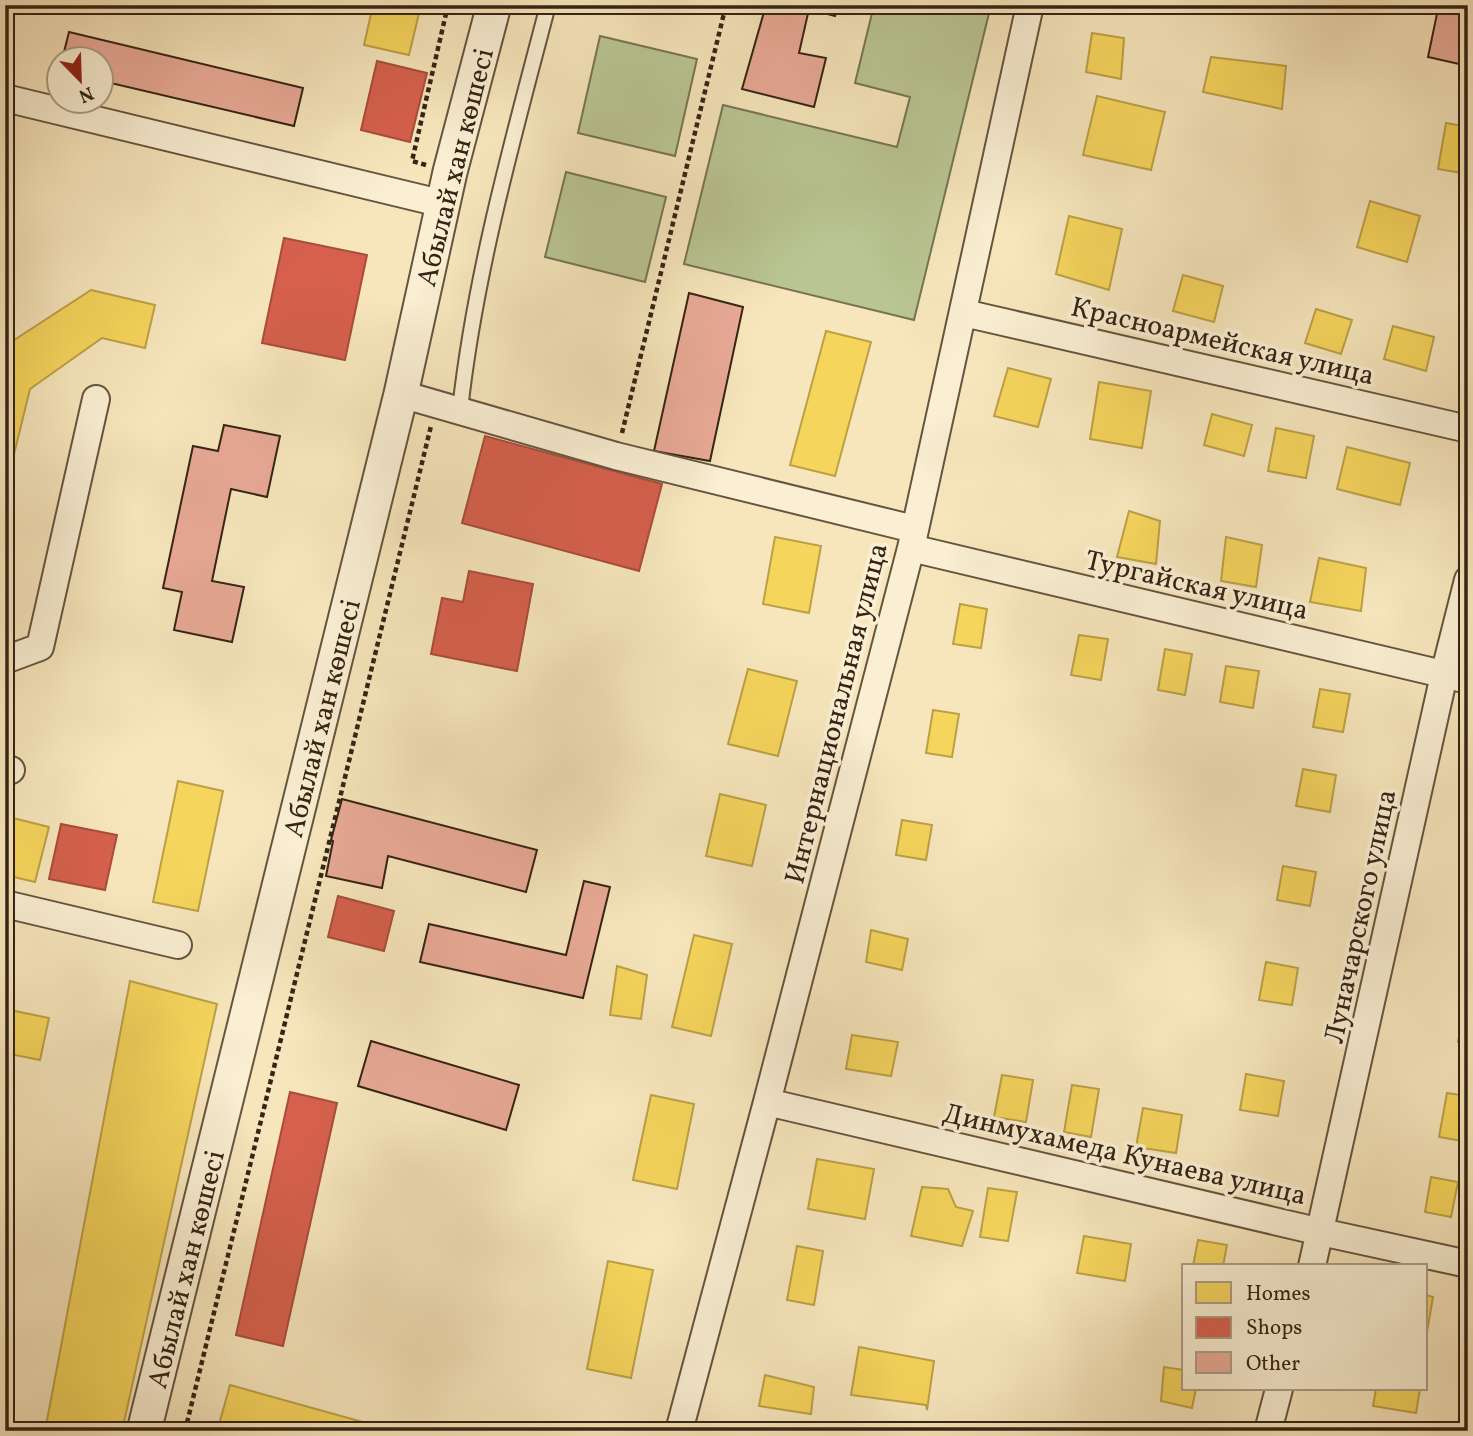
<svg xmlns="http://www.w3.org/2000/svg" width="1473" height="1436" font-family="Vollkorn,serif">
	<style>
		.green { fill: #b9c693; stroke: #777454; stroke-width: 2 }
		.homes { fill: #f6d55c; stroke: #bca047; stroke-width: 2 }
		.shops { fill: #d6604d; stroke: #a64e3c; stroke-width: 2 }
		.building { fill: #e9aa97; stroke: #352315; stroke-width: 2 }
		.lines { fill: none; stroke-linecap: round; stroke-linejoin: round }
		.service-casing { stroke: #66543f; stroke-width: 18 }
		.minor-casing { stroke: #66543f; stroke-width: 30 }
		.tertiary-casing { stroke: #66543f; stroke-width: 37 }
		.path { stroke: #352315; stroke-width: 4.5; stroke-dasharray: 5 3.5; stroke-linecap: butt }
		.service { stroke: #faefd3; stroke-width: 14 }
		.minor { stroke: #faefd3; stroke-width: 26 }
		.tertiary { stroke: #faefd3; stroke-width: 33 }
		.labels { text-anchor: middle; stroke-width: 7; stroke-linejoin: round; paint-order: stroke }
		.street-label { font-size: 28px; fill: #352315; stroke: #faefd3 }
	</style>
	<rect width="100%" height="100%" fill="#f7e6bc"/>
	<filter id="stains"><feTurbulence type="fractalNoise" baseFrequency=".00286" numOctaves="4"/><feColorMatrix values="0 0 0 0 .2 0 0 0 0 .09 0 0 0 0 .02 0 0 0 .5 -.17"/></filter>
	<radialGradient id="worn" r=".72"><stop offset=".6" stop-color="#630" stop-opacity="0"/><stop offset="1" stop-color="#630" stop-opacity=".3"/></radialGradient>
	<!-- green -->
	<path class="green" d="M874,5H991L914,320L684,264L723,105L897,147L910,97L855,83Z
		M600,36L697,59L675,156L578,133Z
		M566,172L666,197L645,282L545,257Z"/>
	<!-- homes -->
	<path class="homes" d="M373,5H421L409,55L364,45Z
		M1092,33L1124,38L1121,79L1086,72Z
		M1211,57L1286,66L1282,109L1203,92Z
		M1097,96L1165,112L1151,170L1083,155Z
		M1446,123L1468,127V174L1438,169Z
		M1370,201L1420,216L1407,262L1357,247Z
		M1069,216L1122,229L1109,290L1056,274Z
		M1183,275L1223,286L1214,322L1173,311Z
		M91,290L155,305L145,348L102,338L30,389L5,491V346Z
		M1316,309L1352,320L1341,354L1305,343Z
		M1393,326L1434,337L1426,371L1384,359Z
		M826,331L871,342L835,476L790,465Z
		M1008,368L1051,379L1038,427L994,416Z
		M1099,382L1151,391L1142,448L1090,439Z
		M1212,414L1252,425L1244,456L1204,445Z
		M1276,428L1314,436L1306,478L1268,471Z
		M1347,447L1410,463L1400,505L1337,489Z
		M1129,511L1160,521L1156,564L1117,557Z
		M775,537L821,546L809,613L763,604Z
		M1226,537L1262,545L1256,587L1221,581Z
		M1319,558L1366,568L1361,611L1310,602Z
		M960,604L987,609L981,648L953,644Z
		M1079,635L1108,639L1101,680L1071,675Z
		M1165,649L1192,654L1185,695L1158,690Z
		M1226,666L1259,671L1253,708L1220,702Z
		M748,669L797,681L778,756L728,744Z
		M1320,689L1350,694L1343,732L1313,727Z
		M933,710L959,714L952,757L926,753Z
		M1303,769L1336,775L1330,812L1296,806Z
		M178,781L223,791L198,911L153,902Z
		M720,794L766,805L752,866L706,856Z
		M5,816L49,827L35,882L5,875Z
		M902,820L932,825L926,860L896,855Z
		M1283,866L1316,872L1310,906L1277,900Z
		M871,930L908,939L902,970L866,962Z
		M694,935L732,944L711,1036L672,1027Z
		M1266,962L1298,968L1292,1005L1259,1000Z
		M617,966L647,975L641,1019L610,1015Z
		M130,981L217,1004L122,1431H45Z
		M1468,985V1044L1458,1042Z
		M5,1009L49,1018L40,1060L5,1053Z
		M852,1035L898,1042L891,1076L846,1069Z
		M1246,1074L1284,1081L1278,1116L1240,1110Z
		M1002,1075L1033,1080L1026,1122L994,1117Z
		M1072,1085L1099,1089L1091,1137L1064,1132Z
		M1447,1093L1468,1096V1142L1439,1137Z
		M651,1095L694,1104L677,1189L633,1180Z
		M1143,1108L1182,1115L1176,1153L1136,1147Z
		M817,1159L874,1169L865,1219L808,1209Z
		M1431,1177L1458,1182L1451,1217L1425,1212Z
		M922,1187L948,1189L956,1207L973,1211L962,1246L911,1236Z
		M988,1188L1017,1192L1008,1241L980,1237Z
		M1084,1236L1131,1244L1125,1281L1077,1273Z
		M1198,1240L1227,1245L1223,1266H1193Z
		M797,1246L823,1251L814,1305L787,1300Z
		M608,1261L653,1270L631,1378L587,1369Z
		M1426,1295L1433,1297L1426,1338Z
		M859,1347L934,1361L927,1410L926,1405L851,1395Z
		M1164,1367L1184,1370V1389H1196L1192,1408L1161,1401Z
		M765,1375L814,1387L811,1414L759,1406Z
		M230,1385L395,1431H229L218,1428Z
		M1376,1389H1420L1416,1413L1373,1406Z"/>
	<!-- shops -->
	<path class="shops" d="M377,61L427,73L410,142L361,130Z
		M284,238L367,255L345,360L262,343Z
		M485,436L662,484L639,571L462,523Z
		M469,571L533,584L517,671L431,654L442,598L463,602Z
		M61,824L117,835L105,890L49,879Z
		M338,896L394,911L384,951L328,937Z
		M290,1092L337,1103L283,1346L236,1335Z"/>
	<!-- building -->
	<path class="building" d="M766,5H839L835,16L809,9L799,53L826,58L814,107L742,89Z
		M1438,9L1468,15V66L1428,57Z
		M69,32L303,88L294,126L102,81V60H62Z
		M689,293L743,307L710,461L654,451Z
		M224,425L280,436L267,497L231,489L212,581L244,587L232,642L174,630L182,592L163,588L193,446L218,451Z
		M342,799L537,850L526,892L388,856L382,888L326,876L333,841L331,840Z
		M584,881L610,887L583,998L420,962L429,924L566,955Z
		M371,1041L519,1085L506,1130L358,1086Z"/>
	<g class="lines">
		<defs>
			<path id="service" d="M460,410C475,273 513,139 548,5"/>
			<path id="minor" d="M5,98L444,204
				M964,313L1468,429
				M401,394L616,456L914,529
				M911,548L1468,680
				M5,660L40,647L96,399
				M5,768L11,770
				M5,904L178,945
				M767,1102L1321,1232L1468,1264
				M1312,1266L1444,675L1468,580
				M679,1431L767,1102L911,548L1030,5
				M1268,1431L1279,1389"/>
			<path id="tertiary" d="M144,1431L401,394L450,172L494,5"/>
		</defs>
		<!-- service casing -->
		<use href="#service" class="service-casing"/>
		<!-- minor casing -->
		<use href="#minor" class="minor-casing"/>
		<!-- tertiary casing -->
		<use href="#tertiary" class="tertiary-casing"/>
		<!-- path -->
		<path class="path" d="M426,165L412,161L448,5
			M622,433L726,5
			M185,1431L431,426"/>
		<!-- service -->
		<use href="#service" class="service"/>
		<!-- minor -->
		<use href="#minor" class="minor"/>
		<!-- tertiary -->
		<use href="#tertiary" class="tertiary"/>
	</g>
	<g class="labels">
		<!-- street labels -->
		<g class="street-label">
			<text transform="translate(454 167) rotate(-76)" y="10">Абылай хан көшесі</text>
			<text transform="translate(1223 340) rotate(13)" y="10">Красноармейская улица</text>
			<text transform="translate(1197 584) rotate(13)" y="10">Тургайская улица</text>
			<text transform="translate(835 713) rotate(-76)" y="10">Интернациональная улица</text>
			<text transform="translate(321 718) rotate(-76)" y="10">Абылай хан көшесі</text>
			<text transform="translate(1359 916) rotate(-78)" y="10">Луначарского улица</text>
			<text transform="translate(1125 1153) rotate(13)" y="10">Динмухамеда Кунаева улица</text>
			<text transform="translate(185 1269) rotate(-76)" y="10">Абылай хан көшесі</text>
		</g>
	</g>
	<!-- margin -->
	<rect width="1473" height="1436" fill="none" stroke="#f7e6bc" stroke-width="28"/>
	<rect x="7" y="7" width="1459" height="1422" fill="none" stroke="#352315" stroke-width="3.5"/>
	<rect x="14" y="14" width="1445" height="1408" fill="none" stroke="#352315" stroke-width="2"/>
	<!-- legend -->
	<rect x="1182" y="1264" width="245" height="126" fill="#faefd3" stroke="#ab9d87" stroke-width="2"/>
	<rect x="1196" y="1282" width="35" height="21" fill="#f6d55c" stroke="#ab9d87" stroke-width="2"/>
	<text x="1246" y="1300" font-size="21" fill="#352315">Homes</text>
	<rect x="1196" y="1317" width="35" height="21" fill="#d6604d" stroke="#ab9d87" stroke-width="2"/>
	<text x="1246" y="1334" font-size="21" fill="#352315">Shops</text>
	<rect x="1196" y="1352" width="35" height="21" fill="#e9aa97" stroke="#ab9d87" stroke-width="2"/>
	<text x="1246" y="1370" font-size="21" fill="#352315">Other</text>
	<!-- north arrow -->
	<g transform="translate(80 80) rotate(157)"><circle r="33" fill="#faefd3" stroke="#ab9d87" stroke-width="2"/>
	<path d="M0-5L12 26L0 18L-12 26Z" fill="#8f2418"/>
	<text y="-10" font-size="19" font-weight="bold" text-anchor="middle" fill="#352315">N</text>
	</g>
	<rect width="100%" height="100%" filter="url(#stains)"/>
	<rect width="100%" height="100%" fill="url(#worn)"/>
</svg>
